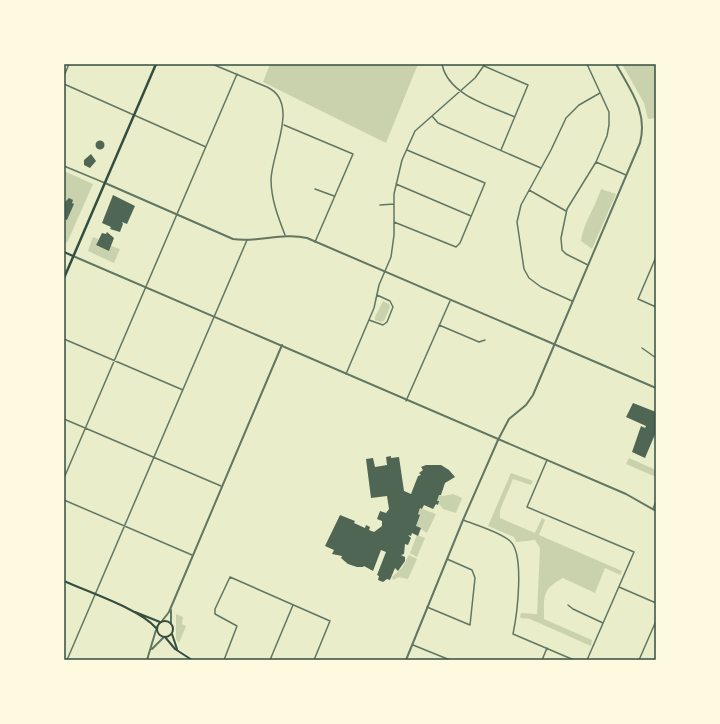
<svg xmlns="http://www.w3.org/2000/svg" width="720" height="724" font-family="'Alegreya Sans',sans-serif">
	<style>
		.green { fill: #cad2ad }
		.building { fill: #4f6655 }
		.lines { fill: none; stroke-linecap: round; stroke-linejoin: round }
		.minor { stroke: #617663; stroke-width: 1.5 }
		.tertiary { stroke: #617663; stroke-width: 2 }
		.secondary { stroke: #344e41; stroke-width: 2 }
		.primary { stroke: #344e41; stroke-width: 2.5 }
		.neatline { fill: none; stroke: #344e41; stroke-width: 1.5 }
	</style>
	<rect width="100%" height="100%" fill="#e9edc9"/>
	<!-- green -->
	<path class="green" d="M270,64H418L386,143L263,82Z
		M622,64H656V118L648,119L644,103Z
		M64,171L93,184L67,243L64,241Z
		M601,189L616,194L592,249L581,241C584,221 595,208 601,189Z
		M93,237L98,239L96,245L109,250L111,246L120,249L114,263L88,251Z
		M383,301L389,304L390,307L384,321L381,322L375,320V317Z
		M629,458L656,470V477L626,464Z
		M511,473L533,481L531,485L513,479L500,510V518L535,533L542,518L545,520L539,535L622,571L620,575L605,568L595,593L563,578C542,589 544,596 544,619L592,640L591,646L530,619L520,618L521,613L537,614L540,548L535,540L516,542L514,537L488,526Z
		M453,494L462,498L456,513L443,509L437,501L439,495L443,496Z
		M420,508L436,514L427,533L416,526L420,515L418,514Z
		M417,535L425,538L417,557L410,553Z
		M409,555L417,559L408,579L399,577L393,580L392,577L402,568Z
		M176,614L183,617L182,624L186,626L179,643L176,639Z"/>
	<!-- building -->
	<path class="building" d="M95.5 145a4.5 4.5 0 1 1 9 0a4.5 4.5 0 1 1-9 0Z
		M91,154L96,161L90,168L84,165V160Z
		M113,195L135,206L127,224L122,222L123,224L120,232L110,229L111,227L102,223Z
		M69,198L73,200L72,203L74,204L67,220L64,219V203Z
		M107,232L114,238L109,251L96,245L102,233L106,234Z
		M633,403L656,412V432L645,458L632,452L641,426L645,428L646,426L626,417Z
		M391,456V458L399,457L404,491L411,494L418,476L421,475L419,473L423,470L421,467L426,465H441L449,470L455,477L445,483L441,495H439L437,501H439L438,505L436,504L433,509L424,505L422,509L420,508L418,514L420,515L416,526L421,528L418,536L412,533L411,536L408,535L411,538L408,545L405,544L404,554L401,555L405,557V561L398,571L395,568L390,580L387,579L383,582L378,580L379,576L377,575L386,552L381,550L373,571L364,566L363,567H357L348,564L341,558L342,556L332,554L334,550L325,546L340,515L355,521L354,523L365,528L366,525L370,527L369,530L374,532L382,526V521L377,519L380,511L386,513L389,509L387,496L371,498L366,459L373,458L375,467L387,465L386,457Z"/>
	<g class="lines">
		<!-- minor -->
		<path class="minor" d="M212,64L267,87C300,102 272,152 271,179C271,199 278,217 285,235
			M442,64C448,95 490,106 515,117
			M587,64L609,112V125L607,136L596,162L567,209L561,238L562,250L566,254L588,265
			M484,66L528,85L501,150
			M64,76L69,64
			M64,84L206,147
			M432,116L438,123L541,168
			M284,125L353,154L315,242
			M596,162L626,175
			M64,166L105,183
			M396,184L471,216
			M315,189L334,196
			M529,190L566,211
			M380,205L394,204
			M394,222L456,247L460,243L485,183L407,150
			M656,257L638,299L656,307
			M572,301L541,287L529,278L524,269L517,222L521,205L551,150L566,118L579,105L600,93
			M369,320L383,325L387,322L393,307L390,301L377,295
			M439,325L479,342L485,340
			M64,339L183,390
			M642,348L656,358
			M346,374L374,308L379,285L391,257L394,235V194L402,160L415,131L475,78L485,64
			M406,401L450,301
			M64,419L221,486
			M547,460L527,507L634,552L587,660
			M64,478L237,74
			M64,500L192,555
			M653,509L656,501
			M463,520C476,525 500,532 510,541C525,554 517,615 513,634L574,660
			M619,587L656,603
			M568,605L573,609L603,623
			M427,607L470,625L475,578L472,570L447,559
			M413,645L450,660
			M67,660L247,240
			M224,660L237,626L215,614V609L230,577L330,621L314,660
			M270,660L293,605
			M542,660L547,648
			M639,660L656,621"/>
		<!-- tertiary -->
		<path class="tertiary" d="M105,183L233,239C258,243 282,232 307,238L656,388
			M73,256L626,494L656,511
			M171,610V624
			M162,621L169,612L282,345
			M152,649L164,637
			M147,660L156,630
			M406,660L463,520L498,440L509,419L526,405L533,395L640,143C648,112 631,91 616,64"/>
		<!-- secondary -->
		<path class="secondary" d="M64,252L73,256
			M64,581C88,592 140,609 156,628
			M135,612L160,622
			M157 629a8 8 0 1 1 16 0a8 8 0 1 1-16 0Z
			M172,634L177,649
			M165,637L175,649L192,660"/>
		<!-- primary -->
		<path class="primary" d="M64,278L156,64"/>
	</g>
	<!-- border -->
	<rect width="720" height="724" fill="none" stroke="#fefae0" stroke-width="130"/>
	<rect x="65" y="65" width="590" height="594" class="neatline"/>
</svg>
